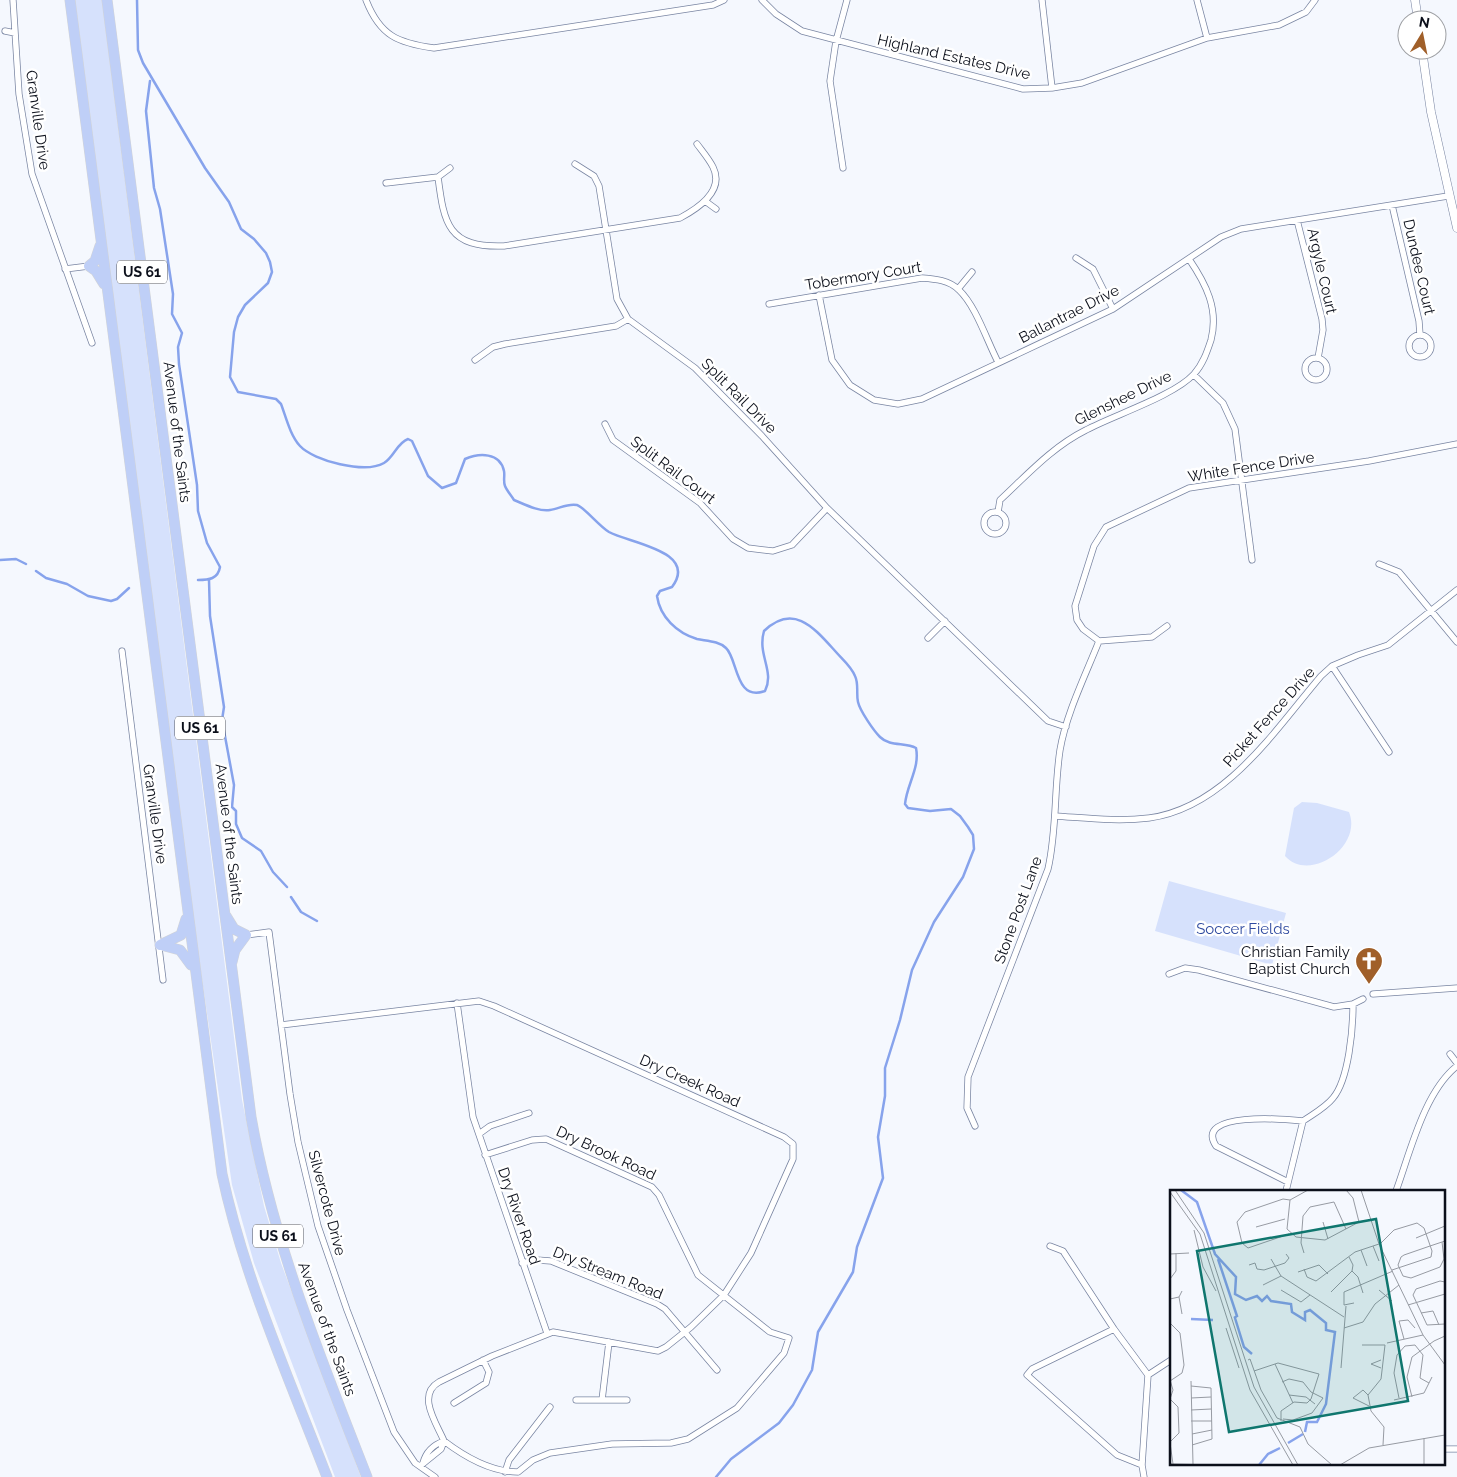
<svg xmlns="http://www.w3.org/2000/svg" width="1457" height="1477" font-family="Raleway,sans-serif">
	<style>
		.green { fill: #d6e1fc }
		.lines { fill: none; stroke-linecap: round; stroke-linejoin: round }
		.stream { stroke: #87a3ec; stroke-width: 2.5 }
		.minor-casing { stroke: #7985a2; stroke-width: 7 }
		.tertiary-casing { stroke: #7985a2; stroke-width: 9 }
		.motorway-casing { stroke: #d3d4d6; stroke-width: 11 }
		.minor { stroke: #fff; stroke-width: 5.5 }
		.tertiary { stroke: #fff; stroke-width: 8 }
		.motorway { stroke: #bfcff7; stroke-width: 10 }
		.labels { text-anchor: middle; stroke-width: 5; stroke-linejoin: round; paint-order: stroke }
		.shield { fill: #fff; stroke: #54575f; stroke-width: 1 }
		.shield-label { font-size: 14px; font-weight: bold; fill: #0b0f1a }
		.street-label { font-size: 15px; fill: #0b0f1a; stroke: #fff }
		.park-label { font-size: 15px; fill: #304ba0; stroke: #fff }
		.poi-label { font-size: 15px; fill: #0b0f1a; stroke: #fff; text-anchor: end }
		.inset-river { fill: none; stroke: #87a3ec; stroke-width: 2.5 }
		.inset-road { fill: none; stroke: #979ba3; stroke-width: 1 }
		.view { fill: #0f766e; fill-opacity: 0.15; stroke: #0f766e; stroke-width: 2.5 }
		.inset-edge { fill: none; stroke: #0b0f1a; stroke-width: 2.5 }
	</style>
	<rect width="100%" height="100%" fill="#f5f8fe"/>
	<!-- green -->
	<path class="green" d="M75,0H102L242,1100L264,1206L281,1263L361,1477H335L254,1263L232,1185L190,897Z
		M1302,802L1317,803L1349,812C1363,847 1309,883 1285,856L1294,808Z
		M1169,881L1286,913L1272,965L1155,931Z"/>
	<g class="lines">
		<!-- stream -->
		<path class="stream" d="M137,0L138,50L143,63L205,168L229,202L241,229L254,239L266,253L270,262L272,272L268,283L245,305L238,317L234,332L230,377L238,392L276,399L281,404C286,417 290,435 300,446C314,461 365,474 384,463C394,457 397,443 408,439L412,441L428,476L442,488L456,483L465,459C479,453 500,452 504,471C505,476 503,481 505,486C507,491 511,495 514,500C524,504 539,512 550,510C559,509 567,503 577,505C584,507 599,526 609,532C629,543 699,551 672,587L660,591L657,596C660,617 677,633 697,639C707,641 719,641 726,648C738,659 735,702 765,691C775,671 757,655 764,631C794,602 815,629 836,652C842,659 851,666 855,676C859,684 856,693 858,702C860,711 874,731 880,737C890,747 905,742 916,748C920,768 907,784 905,804L908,808L930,811L951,809L960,816L968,827L973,835L974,849L963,877L934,922L912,970L900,1020L885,1068V1096L878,1137L883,1178L857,1247L853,1272L818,1332L812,1370L793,1405L779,1423L731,1459L716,1477
			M150,81L146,111L154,188L160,209L173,294L172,314L182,333L178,347L179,364L197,485L198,511L207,543L220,567C218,579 209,580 198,580
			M0,560L16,559L26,564
			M36,571L46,578L67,584L88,596L111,601L117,599L129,588
			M209,580L210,616L224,707L222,720L234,785L232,807L236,811V824L242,838L261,851L273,872L287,887
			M291,897L301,912L317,921"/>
		<defs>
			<path id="minor" d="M13,0L19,94L32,174L92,343
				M366,0C380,36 398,43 434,48L713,5L724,0
				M762,0L776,14L802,31L1023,89L1052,88L1082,83L1207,38L1279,25L1306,12L1315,0
				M1042,0L1052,88
				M1197,0L1207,38
				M5,31L15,33
				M575,164L594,176L599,186L617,299L628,319L695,368L762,436L827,508L1048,721L1066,727
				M843,168L830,81L836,41L847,0
				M438,177L450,168
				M386,183L438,177C444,224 448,248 504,246L680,218C697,209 725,191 713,167C709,159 703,152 697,144
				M705,201L716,209
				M1392,205L1419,321L1420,335
				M1297,220L1322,319L1323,330L1318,358
				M1076,258L1093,269L1113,309
				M65,269L89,266
				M958,289L972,272
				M819,295L832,360L850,385L874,400L898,404L922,399L1113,309L1221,237L1241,229L1448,196
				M769,304L922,278C935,279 949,280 959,290C976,306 987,341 998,362
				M1409 346a11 11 0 1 1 22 0a11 11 0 1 1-22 0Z
				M1305 369a11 11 0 1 1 22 0a11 11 0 1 1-22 0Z
				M475,360L493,347L505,344L616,326L628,319
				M1194,375L1223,403L1235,429L1252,560
				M605,424L613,440L700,503L733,539L748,548L773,551L792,545L827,508
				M984 523a11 11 0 1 1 22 0a11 11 0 1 1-22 0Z
				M998,512L1000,500C1027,475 1052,447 1086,430C1114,415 1174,396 1194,374C1203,364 1207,352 1211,340C1219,309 1206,284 1189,259
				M1379,564L1399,572L1457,642
				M1167,626L1152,637L1099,641L1083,629L1077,620L1075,606L1094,546L1106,527L1189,488L1369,461L1457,444
				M928,638L945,621
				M122,651L163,980
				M1332,666L1389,752
				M1055,816C1086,818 1117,822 1149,818C1225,808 1275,730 1321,676L1332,666L1358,655L1388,645L1457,590
				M246,935L269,932L290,1094L298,1142L318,1226L347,1310L394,1432L415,1463L435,1477
				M1169,974L1185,968L1199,970L1334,1007L1353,1004L1363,999
				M1373,994L1457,988
				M457,1003L473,1117L547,1333
				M281,1025L479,1001L494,1006L784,1137L793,1144V1159L751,1253L724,1295L691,1327L666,1347L658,1351L553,1332L492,1356L439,1382C416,1395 437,1424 444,1441C433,1445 426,1451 423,1463
				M1450,1054L1457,1063
				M975,1126L967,1108L968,1077L1048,869C1057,830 1054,789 1060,750C1066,714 1086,674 1099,641
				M479,1134L490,1126L529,1113
				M1288,1182L1216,1146C1193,1111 1287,1119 1303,1121
				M1286,1191L1303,1121C1313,1114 1325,1108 1333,1098C1349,1079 1353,1028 1353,1004
				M1396,1191C1410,1153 1424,1092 1457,1066
				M1050,1246L1063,1251L1114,1329
				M522,1263L537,1260L551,1261L657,1304L665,1309L717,1370
				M1148,1375L1171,1360
				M576,1400H602L609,1342
				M602,1400H627
				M454,1403L486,1383L489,1372L483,1360
				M1443,1449H1457
				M1142,1465L1117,1455L1027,1375L1032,1369L1114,1329L1148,1375
				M420,1466L441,1449L444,1441C465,1457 491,1472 518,1472L533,1460L550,1453L612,1444L671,1443L688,1439L737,1408L784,1353L789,1338L770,1332L698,1275L659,1195L652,1187L546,1139L532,1140L485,1155
				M505,1472L509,1460L550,1407
				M1144,1477L1142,1465L1148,1375"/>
			<path id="tertiary" d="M1415,0L1418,20
				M1422,50L1431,112L1457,228"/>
			<path id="motorway" d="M70,0L222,1174C244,1278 289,1378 327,1477
				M107,0L251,1117C273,1242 321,1359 367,1477
				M100,246L95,261L89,266L96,271L104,284
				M226,916L234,929L246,935L235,950L232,962
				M160,945L181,935L186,919
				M161,945L180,950L191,965"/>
		</defs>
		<!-- minor casing -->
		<use href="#minor" class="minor-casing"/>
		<!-- tertiary casing -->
		<use href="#tertiary" class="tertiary-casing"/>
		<!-- motorway casing -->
		<use href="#motorway" class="motorway-casing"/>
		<!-- minor -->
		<use href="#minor" class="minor"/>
		<!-- tertiary -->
		<use href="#tertiary" class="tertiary"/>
		<!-- motorway -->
		<use href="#motorway" class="motorway"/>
	</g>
	<!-- icons -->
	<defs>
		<symbol id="church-pin" viewBox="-11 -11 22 30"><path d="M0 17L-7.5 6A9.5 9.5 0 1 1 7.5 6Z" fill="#a05f29" stroke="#fff"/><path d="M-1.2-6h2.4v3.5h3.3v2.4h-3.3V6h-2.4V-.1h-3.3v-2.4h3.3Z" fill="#fff"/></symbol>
	</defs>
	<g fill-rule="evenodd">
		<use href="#church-pin" x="1353" y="945" width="32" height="43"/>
	</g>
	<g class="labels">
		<!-- shield labels -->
		<g class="shield">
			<rect x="117" y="260.5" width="50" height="23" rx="4"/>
			<rect x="175" y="716.5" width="50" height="23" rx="4"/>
			<rect x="253" y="1224.5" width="50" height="23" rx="4"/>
		</g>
		<g class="shield-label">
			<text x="142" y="277">US 61</text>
			<text x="200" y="733">US 61</text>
			<text x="278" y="1241">US 61</text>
		</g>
		<!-- street labels -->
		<g class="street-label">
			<text transform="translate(954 57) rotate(13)" y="5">Highland Estates Drive</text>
			<text transform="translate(38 120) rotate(82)" y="5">Granville Drive</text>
			<text transform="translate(1419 267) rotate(77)" y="5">Dundee Court</text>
			<text transform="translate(1322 271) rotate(77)" y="5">Argyle Court</text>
			<text transform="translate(863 276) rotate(-9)" y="5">Tobermory Court</text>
			<text transform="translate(1069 314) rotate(-27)" y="5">Ballantrae Drive</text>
			<text transform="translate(739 396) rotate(45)" y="5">Split Rail Drive</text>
			<text transform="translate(1123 398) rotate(-26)" y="5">Glenshee Drive</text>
			<text transform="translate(177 432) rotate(83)" y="5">Avenue of the Saints</text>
			<text transform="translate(1251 467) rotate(-9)" y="5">White Fence Drive</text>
			<text transform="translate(673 470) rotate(37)" y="5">Split Rail Court</text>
			<text transform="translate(1269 717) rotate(-48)" y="5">Picket Fence Drive</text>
			<text transform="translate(155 814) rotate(82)" y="5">Granville Drive</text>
			<text transform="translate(229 834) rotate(83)" y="5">Avenue of the Saints</text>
			<text transform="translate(1018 910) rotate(-70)" y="5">Stone Post Lane</text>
			<text transform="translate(690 1081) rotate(24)" y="5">Dry Creek Road</text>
			<text transform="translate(606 1153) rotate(25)" y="5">Dry Brook Road</text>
			<text transform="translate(327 1203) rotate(75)" y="5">Silvercote Drive</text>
			<text transform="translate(519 1216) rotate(71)" y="5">Dry River Road</text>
			<text transform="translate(608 1273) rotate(22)" y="5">Dry Stream Road</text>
			<text transform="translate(327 1329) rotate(70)" y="5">Avenue of the Saints</text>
		</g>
		<!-- park labels -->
		<g class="park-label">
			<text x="1243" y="934">Soccer Fields</text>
		</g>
		<!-- poi labels -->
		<g class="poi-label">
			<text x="1350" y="957">Christian Family<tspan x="1350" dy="17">Baptist Church</tspan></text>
		</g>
	</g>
	<!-- overview -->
	<g transform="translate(1170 1190)">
		<rect width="275" height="275" fill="#f5f8fe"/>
		<path class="inset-river" d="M11,0L27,12L45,64L66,87L65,104L76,110L87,106L92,111L97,106L101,111L121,114L122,122L135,130V122L140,120L156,133V140L165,142L156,214L147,232H137L135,242M48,69L67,126L64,128M65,128L74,157L82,164M21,129L43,130M118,253L133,244M89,275L98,264L110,258"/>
		<path class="inset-road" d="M5,0L34,43L84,197L128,275M138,0L120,10L117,39L126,47L155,50L189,32L183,8L176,0M191,0L209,54L253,145L275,175M0,2L30,44L80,200L123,275M153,32L158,49M86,37L115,29M24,40L33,77L46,101M119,44L78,58L72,53L67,32L75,22L113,9L120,10M246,48L275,36M272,52L274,69L270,77L241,88L233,86L228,75L231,67L234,65L260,56L275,51M210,54L224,40L247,33L254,38L262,61L261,67L222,80M203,56L209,71M191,60L197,76M134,63L131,53L133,26L140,17L164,12L176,39M0,64L19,63M101,69L111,86L174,127M79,75L85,73L87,79L94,80L115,73L119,68L116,64M134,79L137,87L146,91L185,62L209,54M182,81L188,87L193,103M128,82L149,75L158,84M0,89L6,81V63M275,92L270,91L246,99L243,105L257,135L275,134M93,95L111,86M111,100L131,112L140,105M209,100L222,111M161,102L182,81L183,75L179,67M9,107L12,124M0,109L9,107L12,101M184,113L174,115V102L223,81M238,115L275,104M251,123L263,121L269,135M0,133L10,143L14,175L12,183L0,191M56,138L69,178M174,138L193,132L205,114L229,95M234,149L229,131L238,130L245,138M217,153L253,145M192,155H215M78,170L80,169L91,200L107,228L130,237L138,254L162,275M105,174L123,213M171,178L176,116M211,178L201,174L211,170M84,181L108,173L149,184L141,209L137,213L124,212L111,221V231M0,190L3,200L0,209M21,191L23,274M112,192L119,189L133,192L141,202L153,208L142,223L123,230L113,229M21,196L41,198L42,249L22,255M119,205L136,207L145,214M198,205L193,200L183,208L199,216M242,207L237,187L242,167L264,151L275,146M21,208L41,207M229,208L224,183L227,165L235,156L245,155L253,165L250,188L259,193M224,210L254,203L262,187M21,220L41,219M21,231H42M22,244L42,240M0,252L9,243L8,217L0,209M0,253L3,274M213,255L214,237L201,221L198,205L211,189L215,155M0,274L48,275M170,275L199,258L275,245M254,275V248"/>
		<path class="view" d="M206,29L238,211L59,242L27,61Z"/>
		<rect width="275" height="275" class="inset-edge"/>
	</g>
	<!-- north arrow -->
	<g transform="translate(1422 35) rotate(10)"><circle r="24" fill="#ffffff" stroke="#9d9fa3"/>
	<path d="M0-4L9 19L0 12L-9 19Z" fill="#a05f29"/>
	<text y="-8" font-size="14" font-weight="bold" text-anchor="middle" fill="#0b0f1a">N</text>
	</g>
</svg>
